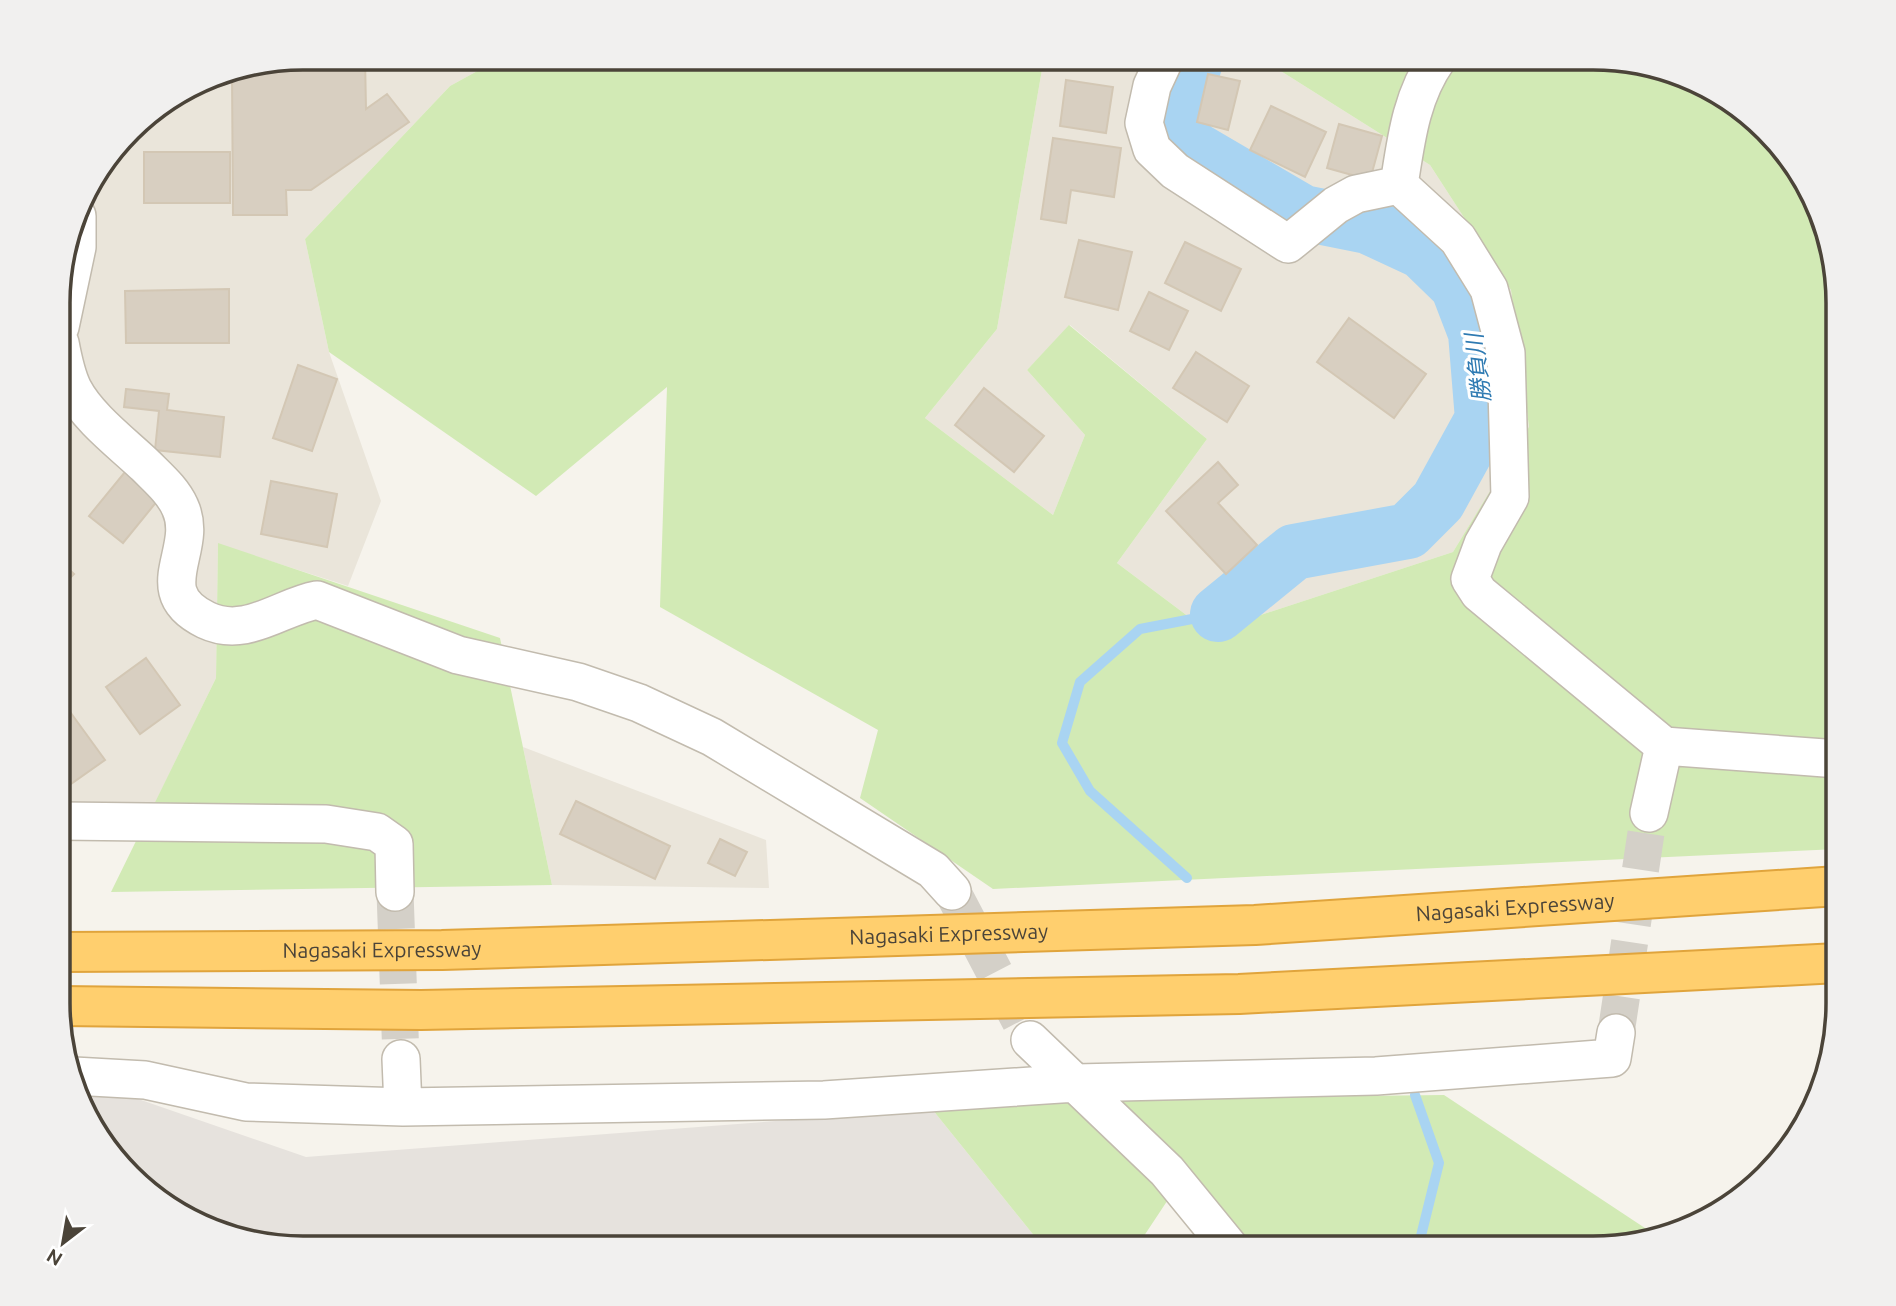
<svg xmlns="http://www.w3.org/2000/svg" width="1896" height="1306" font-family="Ubuntu,'Noto Sans JP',sans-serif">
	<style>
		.residential { fill: #eae5da }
		.industrial { fill: #e6e2dd }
		.green { fill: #d2eab5 }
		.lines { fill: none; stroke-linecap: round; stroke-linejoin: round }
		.stream { stroke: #a9d4f2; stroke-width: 10 }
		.river { stroke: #a9d4f2; stroke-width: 56 }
		.building { fill: #d8cfc1; stroke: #d3c7b4; stroke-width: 2 }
		.street-tunnel { stroke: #d4d0c8; stroke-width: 37; stroke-dasharray: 37 18; stroke-linecap: butt }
		.street-casing { stroke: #c2bbae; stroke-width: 40 }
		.highway-casing { stroke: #e0a43c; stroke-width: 42 }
		.street { stroke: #fff; stroke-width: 37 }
		.highway { stroke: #ffcf6e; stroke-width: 38 }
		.labels { text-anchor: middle; stroke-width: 6; stroke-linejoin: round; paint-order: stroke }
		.street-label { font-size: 21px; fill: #4b4439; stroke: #fff }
		.water-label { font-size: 23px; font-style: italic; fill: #2e7ab2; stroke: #fff }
		.rim { fill: none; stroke: #4b4439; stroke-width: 3.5 }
	</style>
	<rect width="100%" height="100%" fill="#f6f3ec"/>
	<!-- residential -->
	<path class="residential" d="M303,58H501L450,86L305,239L329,352L381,501L348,586L218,544L216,678L155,803H60V272L83,194L141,119L210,76Z
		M1044,58H1260L1430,165L1511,290L1529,428L1453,552L1209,632L1117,563L1207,439L1070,325L1027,370L1085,435L1053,515L925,418L997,329Z
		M523,747L766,840L769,888L552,885Z"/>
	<!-- industrial -->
	<path class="industrial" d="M115,1091L306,1157L932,1109L1044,1248H288L224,1235L154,1198L90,1125L80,1094Z"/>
	<!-- green -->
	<path class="green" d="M501,58H1044L997,329L925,418L1053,515L1085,435L1027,370L1069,325L1207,439L1117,563L1209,632L1453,552L1529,427L1511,290L1430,165L1260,58H1608L1672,71L1742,108L1806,181L1838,288V849L993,889L860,798L878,730L660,607L667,387L536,496L329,352L305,239L450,86Z
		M218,543L500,638L552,885L111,892L216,678Z
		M1444,1095L1654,1234L1593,1248H1258L1185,1174L1136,1248H1044L932,1109L1113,1099Z"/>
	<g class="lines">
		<!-- stream -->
		<path class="stream" d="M1187,878L1090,791L1062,743L1080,682L1140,629L1218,614
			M1415,1095L1439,1163L1418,1248"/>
		<!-- river -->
		<path class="river" d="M1196,58L1177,121L1190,147L1303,213L1368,226L1422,251L1458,286L1476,333L1483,419L1438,501L1408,531L1294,552L1218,614"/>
	</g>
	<!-- building -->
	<path class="building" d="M303,58H365L366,109L387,94L409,122L311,190H286L287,215H233L232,73H265V65Z
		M1208,74L1240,81L1228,130L1197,122Z
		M1066,80L1113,87L1106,133L1060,126Z
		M1271,106L1326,132L1305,177L1250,150Z
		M1339,124L1382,136L1370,180L1327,168Z
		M1053,138L1121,148L1114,197L1071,190L1066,223L1041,219Z
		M144,152H230V203H144Z
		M1079,240L1132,252L1118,310L1065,297Z
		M1185,242L1241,269L1221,311L1165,283Z
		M229,289V343H126L125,291Z
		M1149,292L1188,311L1169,350L1130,331Z
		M1349,318L1426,374L1394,418L1317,362Z
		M1196,352L1249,386L1227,422L1173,388Z
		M298,365L337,379L312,451L273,438Z
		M984,388L1044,436L1014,472L955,425Z
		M126,389L169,394L167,410L224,417L220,457L155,450L159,411L124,407Z
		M1218,462L1238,485L1218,503L1257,545L1226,574L1166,511Z
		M125,472L158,500L123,543L89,516Z
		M271,481L337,494L327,547L261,534Z
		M60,561L74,574L60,588Z
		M146,658L180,705L140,734L106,687Z
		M60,698L105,760L68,786L60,774Z
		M576,801L670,846L655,879L560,834Z
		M720,839L747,852L735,876L708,863Z"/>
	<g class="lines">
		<!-- street-tunnel -->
		<path class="street-tunnel" d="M952,891L1030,1040
			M395,892L401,1059
			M1616,1033L1649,813"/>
		<defs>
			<path id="street" d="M1165,58L1152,86L1144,123L1152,149L1175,171L1288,244L1336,205L1356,194L1399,185
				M1399,185L1458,239L1489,289L1506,353L1510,497L1483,544L1470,579L1479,593L1664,746L1838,759
				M1399,185C1406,140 1411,96 1438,58
				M60,327L77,247V216
				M60,343C63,359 66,375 73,389C88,418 123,444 146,466C159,479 173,491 180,507C200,550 146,591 206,620C246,639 280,607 317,600L458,655L578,682L639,703L712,737L933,870L952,891
				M1649,813L1664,746
				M60,821L326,824L377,832L394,844L395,892
				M1030,1040L1167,1171L1230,1248
				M401,1059L403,1107
				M74,1076L145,1080L246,1102L403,1107L824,1100L1076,1083L1376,1076L1612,1058L1616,1033"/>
			<g id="highway">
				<path id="s1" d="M60,952L442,950L1255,925L1838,886"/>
				<path d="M60,1006L421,1010L1239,994L1838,963"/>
			</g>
		</defs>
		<!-- street casing -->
		<use href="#street" class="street-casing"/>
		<!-- highway casing -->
		<use href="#highway" class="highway-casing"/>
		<!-- street -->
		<use href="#street" class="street"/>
		<!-- highway -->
		<use href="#highway" class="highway"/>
	</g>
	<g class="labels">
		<!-- street labels -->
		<g class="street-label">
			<text dy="7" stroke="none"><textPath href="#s1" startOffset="1456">Nagasaki Expressway</textPath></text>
			<text dy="7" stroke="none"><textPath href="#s1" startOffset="889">Nagasaki Expressway</textPath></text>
			<text dy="7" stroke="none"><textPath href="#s1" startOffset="322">Nagasaki Expressway</textPath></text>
		</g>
		<!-- water labels -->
		<g class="water-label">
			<text transform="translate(1478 368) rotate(-97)" y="8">勝負川</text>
		</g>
	</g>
	<!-- crop -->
	<path d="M0 0H1896V1306H0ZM303 70H1593A233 233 0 0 1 1826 303V1003A233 233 0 0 1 1593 1236H303A233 233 0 0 1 70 1003V303A233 233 0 0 1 303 70Z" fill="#f1f0ef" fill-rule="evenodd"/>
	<path class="rim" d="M303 70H1593A233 233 0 0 1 1826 303V1003A233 233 0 0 1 1593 1236H303A233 233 0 0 1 70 1003V303A233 233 0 0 1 303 70Z"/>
	<!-- north arrow -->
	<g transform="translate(63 1243) rotate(211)" stroke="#ffffff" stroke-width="5" paint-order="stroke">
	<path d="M0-5L12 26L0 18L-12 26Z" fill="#4b4439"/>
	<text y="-10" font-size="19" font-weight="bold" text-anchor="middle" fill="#4b4439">N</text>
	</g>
</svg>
